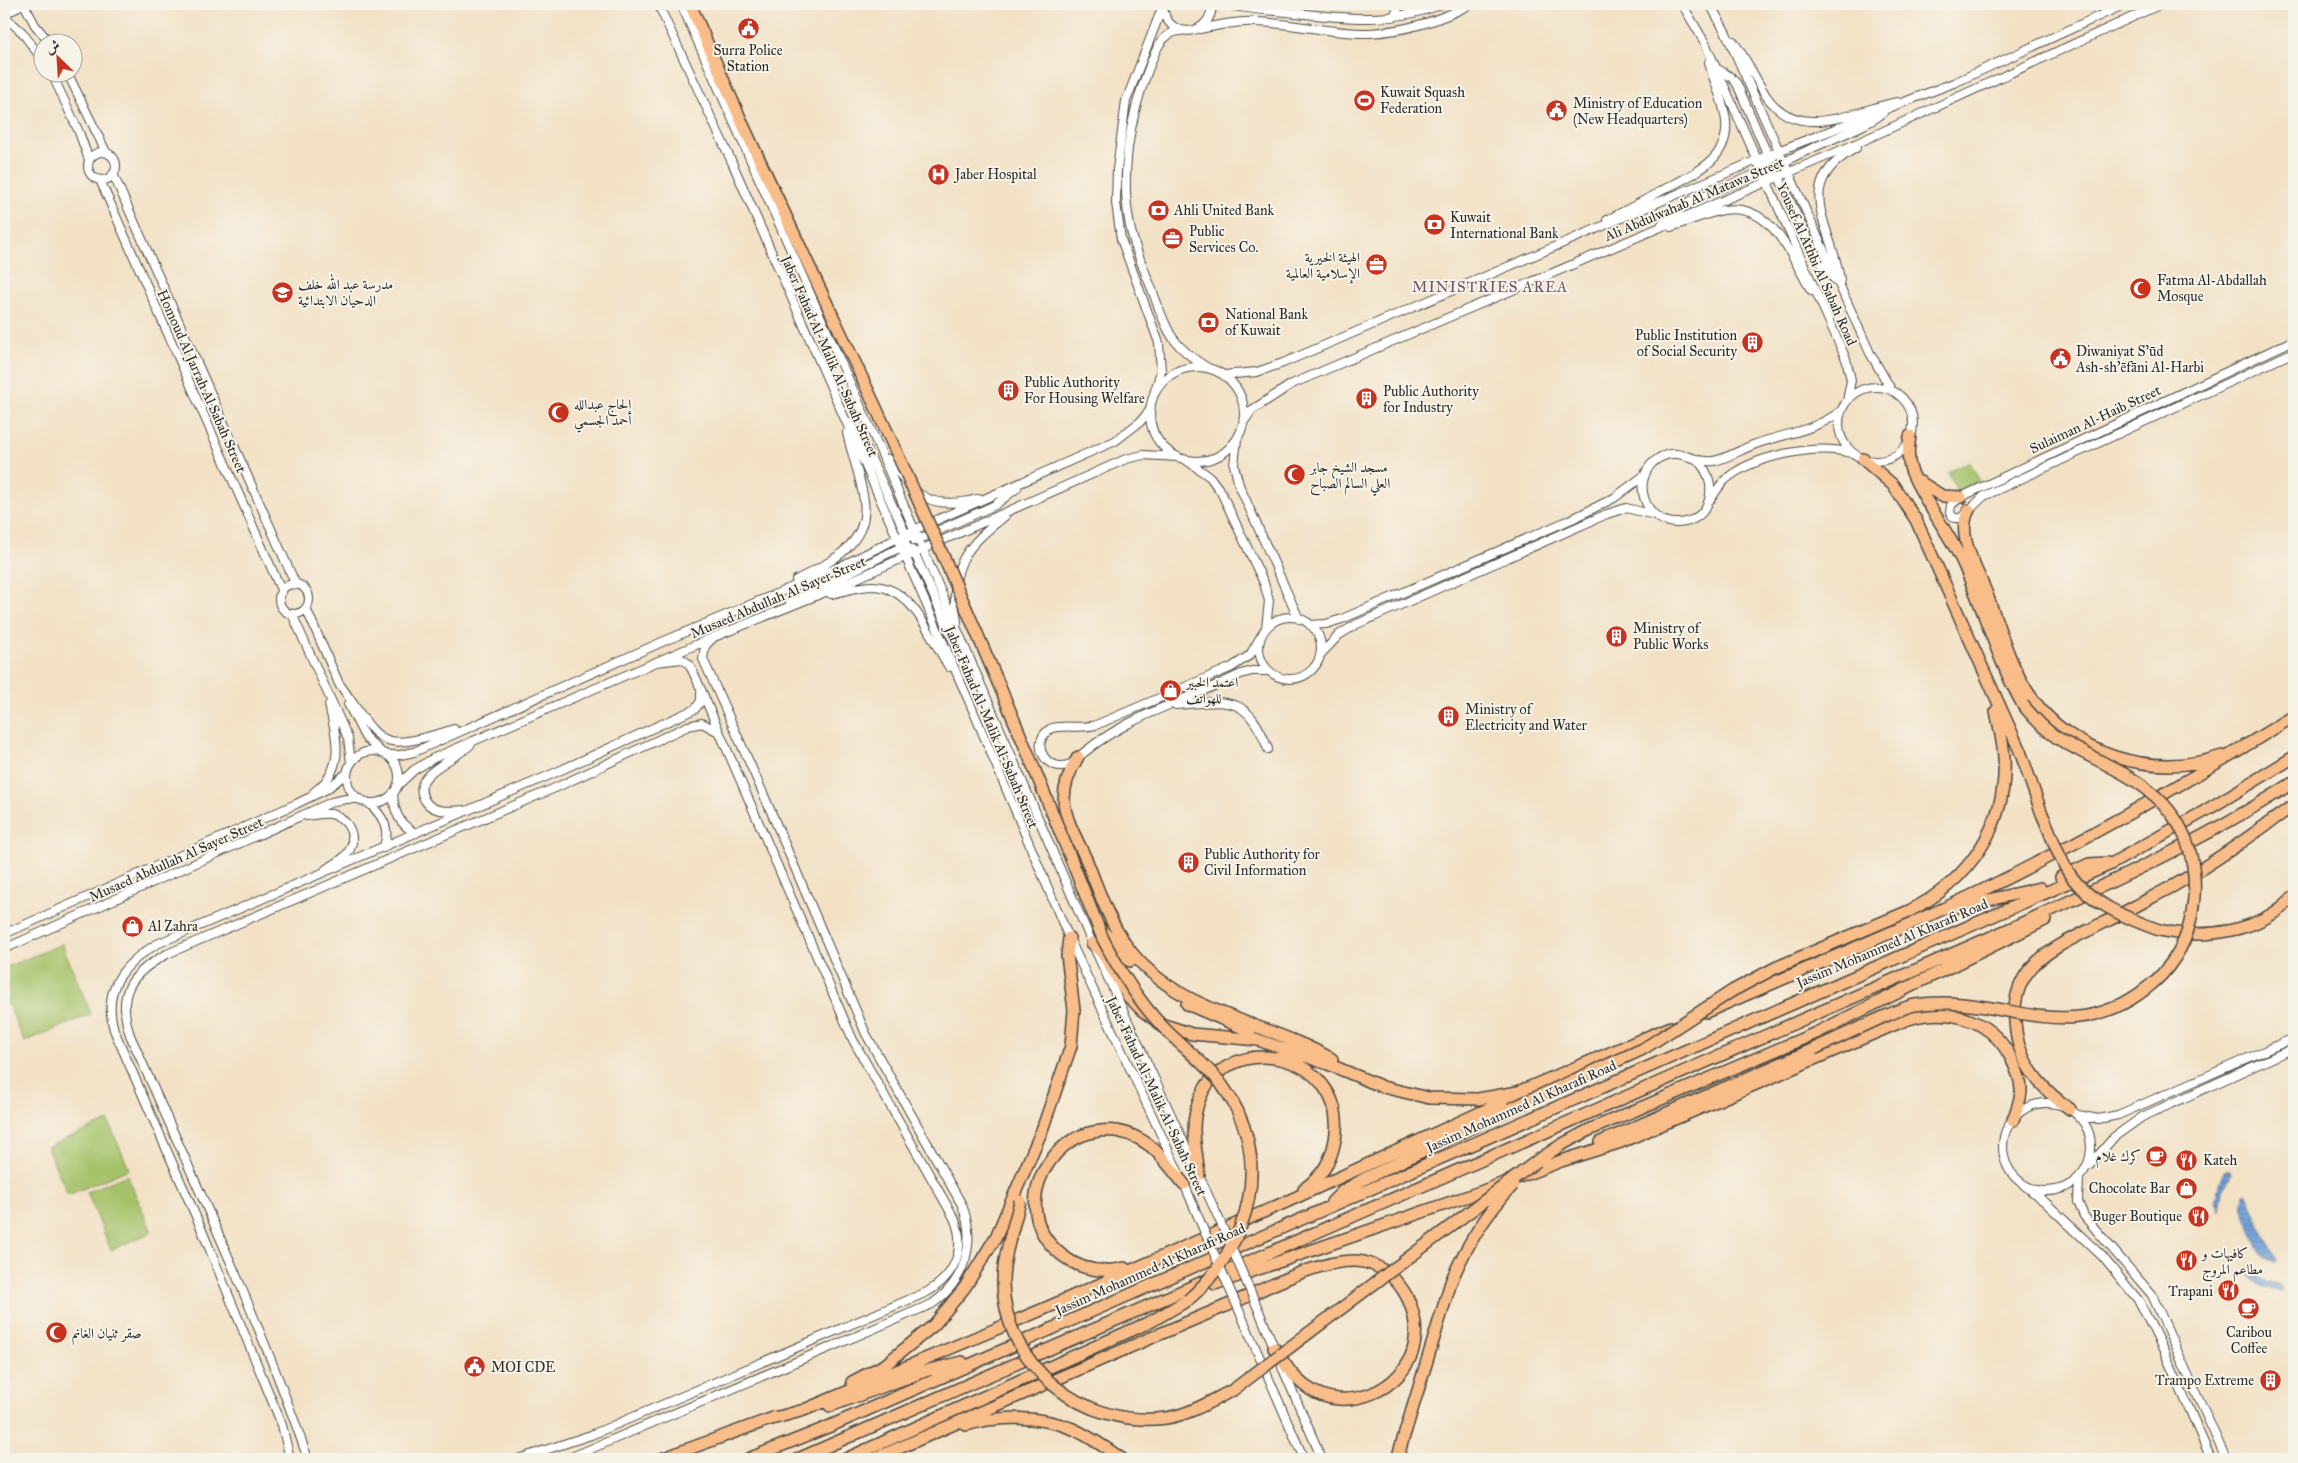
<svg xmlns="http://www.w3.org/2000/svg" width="2298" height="1463" font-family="'IM FELL Great Primer',Amiri,serif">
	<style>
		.grass { fill: #a6c36a; stroke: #68774a }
		.water { fill: url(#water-rules); stroke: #4e6682 }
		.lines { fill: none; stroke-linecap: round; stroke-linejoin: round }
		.minor-casing { stroke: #494642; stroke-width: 10 }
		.highway-casing { stroke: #494642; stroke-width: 14 }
		.minor { stroke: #fff; stroke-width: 8 }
		.highway { stroke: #f8bd89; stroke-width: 11 }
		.minor-bridge-casing { stroke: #494642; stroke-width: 10; stroke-linecap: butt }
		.highway-bridge-casing { stroke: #494642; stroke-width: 14; stroke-linecap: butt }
		.minor-bridge { stroke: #fff; stroke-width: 8 }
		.highway-bridge { stroke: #f8bd89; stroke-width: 11 }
		.labels { text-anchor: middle; stroke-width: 4; stroke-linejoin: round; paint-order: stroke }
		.poi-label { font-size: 14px; fill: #2b2b2b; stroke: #f7f3e8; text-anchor: start }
		.street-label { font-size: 14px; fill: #2b2b2b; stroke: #f7f3e8 }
		.neighbourhood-label { font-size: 15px; letter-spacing: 1px; fill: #6f5567; stroke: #f7f3e8 }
	</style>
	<defs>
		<pattern id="water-rules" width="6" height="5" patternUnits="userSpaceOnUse" patternTransform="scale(1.25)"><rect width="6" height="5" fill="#70a0da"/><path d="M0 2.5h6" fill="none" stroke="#5c83b1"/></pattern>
	</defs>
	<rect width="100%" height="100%" fill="#f7f3e8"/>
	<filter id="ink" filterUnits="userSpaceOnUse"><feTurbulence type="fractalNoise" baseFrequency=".02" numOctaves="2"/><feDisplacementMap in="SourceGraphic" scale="10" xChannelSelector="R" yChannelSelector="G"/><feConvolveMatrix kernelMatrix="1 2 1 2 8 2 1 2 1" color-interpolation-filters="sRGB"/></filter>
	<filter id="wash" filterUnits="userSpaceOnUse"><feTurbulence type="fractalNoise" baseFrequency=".0096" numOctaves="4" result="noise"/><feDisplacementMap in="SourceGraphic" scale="20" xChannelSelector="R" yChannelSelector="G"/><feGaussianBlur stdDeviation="1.12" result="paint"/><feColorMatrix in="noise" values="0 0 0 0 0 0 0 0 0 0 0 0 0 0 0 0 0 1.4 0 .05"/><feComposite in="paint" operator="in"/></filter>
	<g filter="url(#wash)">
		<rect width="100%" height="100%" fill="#f2e1c5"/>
		<!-- grass -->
		<path class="grass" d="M1970,461L1979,481L1957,491L1948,472Z
			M62,944L91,1014L24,1042L4,994V968Z
			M108,1121L129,1169L68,1195L47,1147Z
			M127,1175L152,1232L111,1250L87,1192Z"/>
		<!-- water -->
		<path class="water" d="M2224,1170H2230L2231,1174L2223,1191L2220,1211L2216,1201Z
			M2244,1194H2247L2276,1261L2275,1263C2259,1257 2258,1245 2252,1231C2247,1217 2237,1210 2244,1194Z
			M2245,1268H2248L2263,1280L2277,1284L2282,1289L2280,1291C2271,1292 2246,1278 2245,1268Z"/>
	</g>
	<g filter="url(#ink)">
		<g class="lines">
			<defs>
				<path id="minor" d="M24,4L35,25L49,42
					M658,4L731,160L972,708L1069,938L1178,1171
					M681,4L880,450L1092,943L1219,1219
					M1225,4C1245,9 1266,10 1286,12C1340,18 1391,25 1442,4
					M1682,4L1705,43L1846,359L1851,380L1847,401
					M1710,4L1726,33L1870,353L1892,391
					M1163,8C1168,41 1212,37 1212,4
					M4,13L13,10L21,4
					M4,16L22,32L42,59
					M1393,17L1400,5
					M1200,29C1219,25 1237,21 1256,22C1294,23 1332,34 1370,33C1406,31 1439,21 1471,4
					M1180,31C1160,32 1153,57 1147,73C1129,120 1120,176 1130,226C1134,247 1143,267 1151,287C1167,329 1168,344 1208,368
					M1733,41C1746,58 1754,76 1765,94C1797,144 1853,111 1897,102
					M1716,68L1731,77L1737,84L1769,158
					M51,72L79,132L89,160
					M67,72L106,152
					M88 166a14 14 0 1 1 28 0a14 14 0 1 1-28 0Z
					M1756,161L1779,177L1813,251L1828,273L1834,279
					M113,174L296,585
					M1771,174C1789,151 1855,135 1883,113
					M100,180L282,592
					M1607,220C1625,211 1643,201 1661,191C1690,175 1730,162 1726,121C1724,100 1713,82 1709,62
					M1662,224L1691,201L1761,172L1778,151
					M1671,227C1688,222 1706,213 1723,210C1773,202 1790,256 1811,290
					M1840,280C1833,226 1789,185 1856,148
					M2294,340L1961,497L1951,505L1950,513L1954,518H1961L1984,496L2294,352
					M1150 414a47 47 0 1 1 94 0a47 47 0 1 1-94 0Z
					M1224,375L1257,372L1283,363L1778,151L1956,82L2125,4
					M1839 424a37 37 0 1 1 74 0a37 37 0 1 1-74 0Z
					M1154,394L1161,371L1159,343L1121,239L1116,203L1117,169L1126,101L1162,8
					M850,422L868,452L907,537
					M1243,423L1252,410L1292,384L1851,146L2161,4
					M1237,439L1234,465L1239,485L1299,619
					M888,459C915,496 930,511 978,499
					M1186,460L1210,477L1221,492L1264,583L1269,601L1266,628
					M1699,462C1720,484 1711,522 1678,523C1643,524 1629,476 1659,458C1681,446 1693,464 1714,461C1728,458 1740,450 1753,445C1783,434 1815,431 1841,411
					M1711,499C1715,493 1719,486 1725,480C1752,456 1817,443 1851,453
					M897,539L914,552L952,637L972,671
					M915,541L995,505L1017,488
					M796,580C827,564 870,545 864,501C861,478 852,456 847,433
					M279 599a15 15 0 1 1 30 0a15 15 0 1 1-30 0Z
					M831,594C845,591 859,586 873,586C914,587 930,638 949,667
					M790,602L901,547L914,530
					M306,608L340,686
					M292,614L348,738L351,763
					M1259 648a31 31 0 1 1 62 0a31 31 0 1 1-62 0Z
					M957,623C949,567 963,549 1005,516
					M1310,625L1326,624L1342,619L1574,518L1614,498L1645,475
					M1261,636L1250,655L1232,667L1096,725C1082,729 1059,724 1050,729C1029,743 1046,774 1071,764C1118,718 1183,702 1241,674L1252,671H1269
					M1320,655L1339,635L1355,625L1607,514L1626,508L1655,515
					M338,682C383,744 374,754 454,729
					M348,704L365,737L382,753
					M1176,705C1227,701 1247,693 1268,749
					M347 777a26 26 0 1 1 52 0a26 26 0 1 1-52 0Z
					M386,755H400L414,752L662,642L835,569L914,530L1115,441L1140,422L1150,410
					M397,786L414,770L434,758L714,637L835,588L1126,459L1143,455L1178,457
					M314,792C347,768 336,737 329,705
					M393,793C394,812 399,825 416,833
					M367,802C382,814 392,829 383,848
					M463,810C451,811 434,813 426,802C406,774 457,760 471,744
					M307,816C315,815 324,813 331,814C350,818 359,841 346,855C341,861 333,865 326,869
					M4,934L296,804L327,789L347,773
					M4,949L332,802L346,799H359
					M2003 1147a44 44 0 1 1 88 0a44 44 0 1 1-88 0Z
					M2078,1115L2098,1119L2118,1115L2294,1038
					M2090,1165L2114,1137L2142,1117L2294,1048
					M2079,1178L2078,1202L2084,1216L2152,1295L2226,1459
					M1183,1181L1202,1226
					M2024,1185L2046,1203L2102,1256L2139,1301L2164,1351L2211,1459
					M1259,1311L1276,1352
					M1242,1317L1304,1459
					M1282,1367L1322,1459
					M290,1459L282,1425L201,1228L114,1030C102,989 123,964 157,944L550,775L695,709L701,701V693
					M308,1459C258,1315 192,1175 130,1035C116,993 131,973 167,954L555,788L688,726L702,723L717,731
					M518,1459L591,1435L927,1292C955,1276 967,1248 954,1218L853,1040L696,678L689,664L682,659L656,662
					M567,1459L932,1304C965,1281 977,1243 962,1205L866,1034L763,793L703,659L705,646L714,637"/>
				<path id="highway" d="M690,4L744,127L826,302
					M1910,436C1908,448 1907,459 1911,470C1922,499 1948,531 1962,561C1984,608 1997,660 2023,705
					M1863,459L1893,485L1916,520L2020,751L2042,814
					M1920,482L1942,496L1961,497
					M1969,510C1955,534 1977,569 1986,592C1999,626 2009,664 2029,694C2070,755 2153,780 2222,756
					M1078,757C1052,800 1067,818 1086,859C1098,888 1108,920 1126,945C1173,1012 1265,1021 1332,1059
					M2061,877L2089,864L2107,863
					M1958,907L2040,888
					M1909,911C1969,881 2008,825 2004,757C2003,741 1999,726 1996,711
					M1099,927L1130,961
					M2159,930C2204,940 2261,932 2294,896
					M1092,943L1103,954L1128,996L1143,1011L1161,1024L1192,1034L1258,1040L1328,1064L1383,1087L1429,1098L1478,1099L1518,1092L1671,1027
					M1187,1004L1250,1031
					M1706,1012C1799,971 1893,934 1983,890C2091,837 2193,779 2294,716
					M2070,1109C2044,1091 2020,1065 2016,1031C2006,965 2053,949 2101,924C2126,912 2150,898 2175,885C2216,861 2255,833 2294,805
					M1601,1142L1814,1049
					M1537,1161L1561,1145L1589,1130L1816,1033L2045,920
					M1199,1175C1197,1154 1191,1131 1196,1111C1216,1023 1351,1050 1335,1140C1331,1162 1322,1176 1304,1189
					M1332,1202L1343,1191L1364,1179L1510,1109
					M1124,1268C1103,1273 1081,1270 1063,1256C991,1202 1074,1091 1149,1145C1162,1155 1173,1171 1184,1184
					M1215,1284L1483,1191L1561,1161L1621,1142L1898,1023C1940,1005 1989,1015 2011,1058C2016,1068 2021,1079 2021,1090C2021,1100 2016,1111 2013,1120
					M852,1382L886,1364L934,1325L965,1287L996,1237L1042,1130L1071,1046L1074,1010L1067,955L1069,938
					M830,1406L925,1371L962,1362
					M768,1420L804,1410L1046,1308L1286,1202L1514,1097
					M966,1425C998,1415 1042,1416 1073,1429C1091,1437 1106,1448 1122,1459
					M661,1459L776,1417
					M748,1459L828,1427L2111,864L2205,811L2294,757
					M798,1459L2005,931C2104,886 2203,841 2294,782
					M846,1459L1152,1321L1188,1300
					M874,1459C992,1408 1109,1355 1228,1305C1263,1290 1319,1259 1356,1261C1397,1264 1422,1309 1414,1346C1405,1390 1345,1415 1308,1388C1293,1378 1284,1363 1274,1348"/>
			</defs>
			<!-- minor casing -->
			<use href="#minor" class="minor-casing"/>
			<!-- highway casing -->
			<use href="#highway" class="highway-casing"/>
			<!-- minor -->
			<use href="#minor" class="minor"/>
			<!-- highway -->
			<use href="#highway" class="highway"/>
			<defs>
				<path id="minor-bridge" d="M1219,1219L1259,1311
					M1202,1226L1242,1317"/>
				<path id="highway-bridge" d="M826,302C926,510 1018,723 1103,939C1119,970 1138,1001 1163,1027C1182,1047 1205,1063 1222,1085C1275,1157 1251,1245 1188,1300
					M2042,814C2051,833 2057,855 2069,873C2088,902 2128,919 2159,930
					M1814,1049C1840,1037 1865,1025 1890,1014C1898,1011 1907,1006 1915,1005C2002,992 2068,1052 2148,987C2168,972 2185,946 2190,922C2199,885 2195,844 2171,813C2142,775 2095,762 2056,737C2043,728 2033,717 2023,705
					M1510,1109L1643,1049L1732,991L1775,968L1909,911
					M1020,1201C1014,1227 1003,1255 1003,1282C1004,1367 1085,1429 1166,1418C1191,1414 1211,1401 1233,1390L1537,1161
					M1397,1459L1451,1282C1466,1245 1486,1214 1513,1185"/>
			</defs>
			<!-- minor-bridge casing -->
			<use href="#minor-bridge" class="minor-bridge-casing"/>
			<!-- highway-bridge casing -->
			<use href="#highway-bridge" class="highway-bridge-casing"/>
			<!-- minor-bridge -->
			<use href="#minor-bridge" class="minor-bridge"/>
			<!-- highway-bridge -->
			<use href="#highway-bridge" class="highway-bridge"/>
		</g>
	</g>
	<!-- icons -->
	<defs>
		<symbol id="civic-disc" viewBox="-11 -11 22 22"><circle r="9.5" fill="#c8321e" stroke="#f7f3e8"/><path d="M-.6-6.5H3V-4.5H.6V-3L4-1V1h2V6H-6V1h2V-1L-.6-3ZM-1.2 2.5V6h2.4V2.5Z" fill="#fff"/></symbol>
		<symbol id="stadium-disc" viewBox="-11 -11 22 22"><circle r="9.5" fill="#c8321e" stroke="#f7f3e8"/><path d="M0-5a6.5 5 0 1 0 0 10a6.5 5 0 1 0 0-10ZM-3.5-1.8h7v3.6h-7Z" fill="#fff"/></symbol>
		<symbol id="hospital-disc" viewBox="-11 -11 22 22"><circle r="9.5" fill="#c8321e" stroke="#f7f3e8"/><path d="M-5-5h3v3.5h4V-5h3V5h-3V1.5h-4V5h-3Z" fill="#fff"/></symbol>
		<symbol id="bank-disc" viewBox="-11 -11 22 22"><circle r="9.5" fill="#c8321e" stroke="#f7f3e8"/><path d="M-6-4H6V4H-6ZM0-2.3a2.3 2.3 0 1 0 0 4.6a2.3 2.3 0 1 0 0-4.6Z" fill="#fff"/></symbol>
		<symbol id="office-disc" viewBox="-11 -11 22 22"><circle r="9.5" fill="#c8321e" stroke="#f7f3e8"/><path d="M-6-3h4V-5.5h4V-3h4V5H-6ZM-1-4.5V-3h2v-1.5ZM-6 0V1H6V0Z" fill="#fff"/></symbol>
		<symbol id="mosque-disc" viewBox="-11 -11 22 22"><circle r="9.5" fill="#c8321e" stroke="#f7f3e8"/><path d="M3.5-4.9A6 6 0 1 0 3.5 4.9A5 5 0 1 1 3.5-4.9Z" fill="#fff"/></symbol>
		<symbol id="school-disc" viewBox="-11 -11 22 22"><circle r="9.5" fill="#c8321e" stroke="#f7f3e8"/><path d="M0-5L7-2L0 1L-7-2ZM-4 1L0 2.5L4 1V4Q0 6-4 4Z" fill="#fff"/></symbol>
		<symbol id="building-disc" viewBox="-11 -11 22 22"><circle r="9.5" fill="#c8321e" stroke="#f7f3e8"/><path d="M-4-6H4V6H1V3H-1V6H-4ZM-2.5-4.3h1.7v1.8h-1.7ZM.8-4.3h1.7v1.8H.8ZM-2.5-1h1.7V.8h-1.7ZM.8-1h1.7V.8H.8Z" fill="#fff"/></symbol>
		<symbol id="shop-disc" viewBox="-11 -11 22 22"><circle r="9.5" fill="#c8321e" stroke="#f7f3e8"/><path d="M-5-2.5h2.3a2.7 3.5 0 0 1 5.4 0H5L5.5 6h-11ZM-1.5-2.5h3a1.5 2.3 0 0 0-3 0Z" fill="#fff"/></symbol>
		<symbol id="cafe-disc" viewBox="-11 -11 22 22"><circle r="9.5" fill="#c8321e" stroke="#f7f3e8"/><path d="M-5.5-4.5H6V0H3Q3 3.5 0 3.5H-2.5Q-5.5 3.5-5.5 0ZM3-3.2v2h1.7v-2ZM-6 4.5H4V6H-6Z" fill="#fff"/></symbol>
		<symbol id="restaurant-disc" viewBox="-11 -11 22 22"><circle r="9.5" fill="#c8321e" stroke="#f7f3e8"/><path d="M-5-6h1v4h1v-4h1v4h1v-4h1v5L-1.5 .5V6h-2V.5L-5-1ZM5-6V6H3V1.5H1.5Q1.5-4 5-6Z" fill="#fff"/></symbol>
	</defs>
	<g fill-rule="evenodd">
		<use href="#civic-disc" x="736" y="16" width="25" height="25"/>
		<use href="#stadium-disc" x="1352" y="88" width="25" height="25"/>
		<use href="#civic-disc" x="1544" y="98" width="25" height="25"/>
		<use href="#hospital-disc" x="926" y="162" width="25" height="25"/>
		<use href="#bank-disc" x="1146" y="198" width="25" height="25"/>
		<use href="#bank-disc" x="1422" y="212" width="25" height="25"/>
		<use href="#office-disc" x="1160" y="226" width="25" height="25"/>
		<use href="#office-disc" x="1364" y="252" width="25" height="25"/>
		<use href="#mosque-disc" x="2128" y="276" width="25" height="25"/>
		<use href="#school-disc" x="270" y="280" width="25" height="25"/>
		<use href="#bank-disc" x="1196" y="310" width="25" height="25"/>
		<use href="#building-disc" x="1740" y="330" width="25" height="25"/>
		<use href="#civic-disc" x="2048" y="346" width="25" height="25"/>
		<use href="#building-disc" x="996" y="378" width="25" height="25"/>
		<use href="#building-disc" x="1354" y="386" width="25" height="25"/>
		<use href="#mosque-disc" x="546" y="400" width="25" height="25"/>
		<use href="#mosque-disc" x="1282" y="462" width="25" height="25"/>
		<use href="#building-disc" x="1604" y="624" width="25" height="25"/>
		<use href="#shop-disc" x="1158" y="678" width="25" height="25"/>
		<use href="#building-disc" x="1436" y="704" width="25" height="25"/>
		<use href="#building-disc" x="1176" y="850" width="25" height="25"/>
		<use href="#shop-disc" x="120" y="914" width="25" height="25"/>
		<use href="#cafe-disc" x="2144" y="1144" width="25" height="25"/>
		<use href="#restaurant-disc" x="2174" y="1148" width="25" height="25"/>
		<use href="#shop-disc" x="2174" y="1176" width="25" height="25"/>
		<use href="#restaurant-disc" x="2186" y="1204" width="25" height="25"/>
		<use href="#restaurant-disc" x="2174" y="1248" width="25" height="25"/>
		<use href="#restaurant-disc" x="2216" y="1278" width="25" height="25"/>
		<use href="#cafe-disc" x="2236" y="1296" width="25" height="25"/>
		<use href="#mosque-disc" x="44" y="1320" width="25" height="25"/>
		<use href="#civic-disc" x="462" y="1354" width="25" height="25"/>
		<use href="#building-disc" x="2258" y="1368" width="25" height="25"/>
	</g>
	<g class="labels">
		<!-- poi labels -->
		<g class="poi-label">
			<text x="748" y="55" text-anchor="middle">Surra Police<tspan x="748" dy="16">Station</tspan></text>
			<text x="1380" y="97">Kuwait Squash<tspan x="1380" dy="16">Federation</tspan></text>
			<text x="1573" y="108">Ministry of Education<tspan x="1573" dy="16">(New Headquarters)</tspan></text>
			<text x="955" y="179">Jaber Hospital</text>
			<text x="1174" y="215">Ahli United Bank</text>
			<text x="1450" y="222">Kuwait<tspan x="1450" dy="16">International Bank</tspan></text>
			<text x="1189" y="236">Public<tspan x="1189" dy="16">Services Co.</tspan></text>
			<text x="1360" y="262" text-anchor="end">الهيئة الخيرية<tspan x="1360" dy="16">الإسلامية العالمية</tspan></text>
			<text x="2157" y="285">Fatma Al-Abdallah<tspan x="2157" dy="16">Mosque</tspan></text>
			<text x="298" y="289">مدرسة عبد الله خلف<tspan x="298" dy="16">الدحيان الابتدائية</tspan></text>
			<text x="1225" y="319">National Bank<tspan x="1225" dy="16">of Kuwait</tspan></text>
			<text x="1737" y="340" text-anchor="end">Public Institution<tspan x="1737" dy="16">of Social Security</tspan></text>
			<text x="2076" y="356">Diwaniyat S'ūd<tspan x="2076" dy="16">Ash-sh'ēfāni Al-Harbi</tspan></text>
			<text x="1024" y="387">Public Authority<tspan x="1024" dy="16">For Housing Welfare</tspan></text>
			<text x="1383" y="396">Public Authority<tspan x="1383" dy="16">for Industry</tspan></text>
			<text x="574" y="409">الحاج عبدالله<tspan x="574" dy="16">أحمد الجسمي</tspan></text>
			<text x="1310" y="472">مسجد الشيخ جابر<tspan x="1310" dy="16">العلي السالم الصباح</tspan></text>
			<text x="1633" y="633">Ministry of<tspan x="1633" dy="16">Public Works</tspan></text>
			<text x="1186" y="687">اعتمد الخبير<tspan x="1186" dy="16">للهواتف</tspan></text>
			<text x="1465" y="714">Ministry of<tspan x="1465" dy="16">Electricity and Water</tspan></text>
			<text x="1204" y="859">Public Authority for<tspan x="1204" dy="16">Civil Information</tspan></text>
			<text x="148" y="931">Al Zahra</text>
			<text x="2141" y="1161" text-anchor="end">كرك غلام</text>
			<text x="2203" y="1165">Kateh</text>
			<text x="2170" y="1193" text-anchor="end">Chocolate Bar</text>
			<text x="2182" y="1221" text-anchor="end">Buger Boutique</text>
			<text x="2202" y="1258">كافيهات و<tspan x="2202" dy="16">مطاعم المروج</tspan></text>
			<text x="2213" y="1296" text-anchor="end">Trapani</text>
			<text x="2249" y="1337" text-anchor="middle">Caribou<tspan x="2249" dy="16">Coffee</tspan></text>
			<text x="72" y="1338">صقر ثنيان الغانم</text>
			<text x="491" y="1372">MOI CDE</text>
			<text x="2254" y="1385" text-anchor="end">Trampo Extreme</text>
		</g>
		<!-- street labels -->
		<g class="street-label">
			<text transform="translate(1694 199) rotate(-23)" y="5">Ali Abdulwahab Al Matawa Street</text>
			<text transform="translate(1817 264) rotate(66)" y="5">Yousef Al Athbi Al Sabah Road</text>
			<text transform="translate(830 356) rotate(66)" y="5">Jaber Fahad Al-Malik Al-Sabah Street</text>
			<text transform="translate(202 381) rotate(66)" y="5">Homoud Al Jarrah Al Sabah Street</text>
			<text transform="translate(2095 419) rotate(-25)" y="5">Sulaiman Al-Haib Street</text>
			<text transform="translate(778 597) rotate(-23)" y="5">Musaed Abdullah Al Sayer Street</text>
			<text transform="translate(992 727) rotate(67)" y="5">Jaber Fahad Al-Malik Al-Sabah Street</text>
			<text transform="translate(176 859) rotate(-24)" y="5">Musaed Abdullah Al Sayer Street</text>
			<text transform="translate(1892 943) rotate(-23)" y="5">Jassim Mohammed Al Kharafi Road</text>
			<text transform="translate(1157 1096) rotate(65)" y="5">Jaber Fahad Al-Malik Al-Sabah Street</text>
			<text transform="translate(1521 1106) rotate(-24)" y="5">Jassim Mohammed Al Kharafi Road</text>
			<text transform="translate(1150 1269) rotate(-24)" y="5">Jassim Mohammed Al Kharafi Road</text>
		</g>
		<!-- neighbourhood labels -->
		<g class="neighbourhood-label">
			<text x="1490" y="292">MINISTRIES AREA</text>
		</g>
	</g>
	<!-- margin -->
	<rect width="2298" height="1463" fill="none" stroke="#f7f3e8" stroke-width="20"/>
	<!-- north arrow -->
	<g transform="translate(58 58) rotate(335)"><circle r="24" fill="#f7f3e8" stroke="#a5a39c"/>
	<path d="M0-4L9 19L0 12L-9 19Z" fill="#c8321e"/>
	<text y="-8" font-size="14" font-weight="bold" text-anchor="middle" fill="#2b2b2b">ش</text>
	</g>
</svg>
